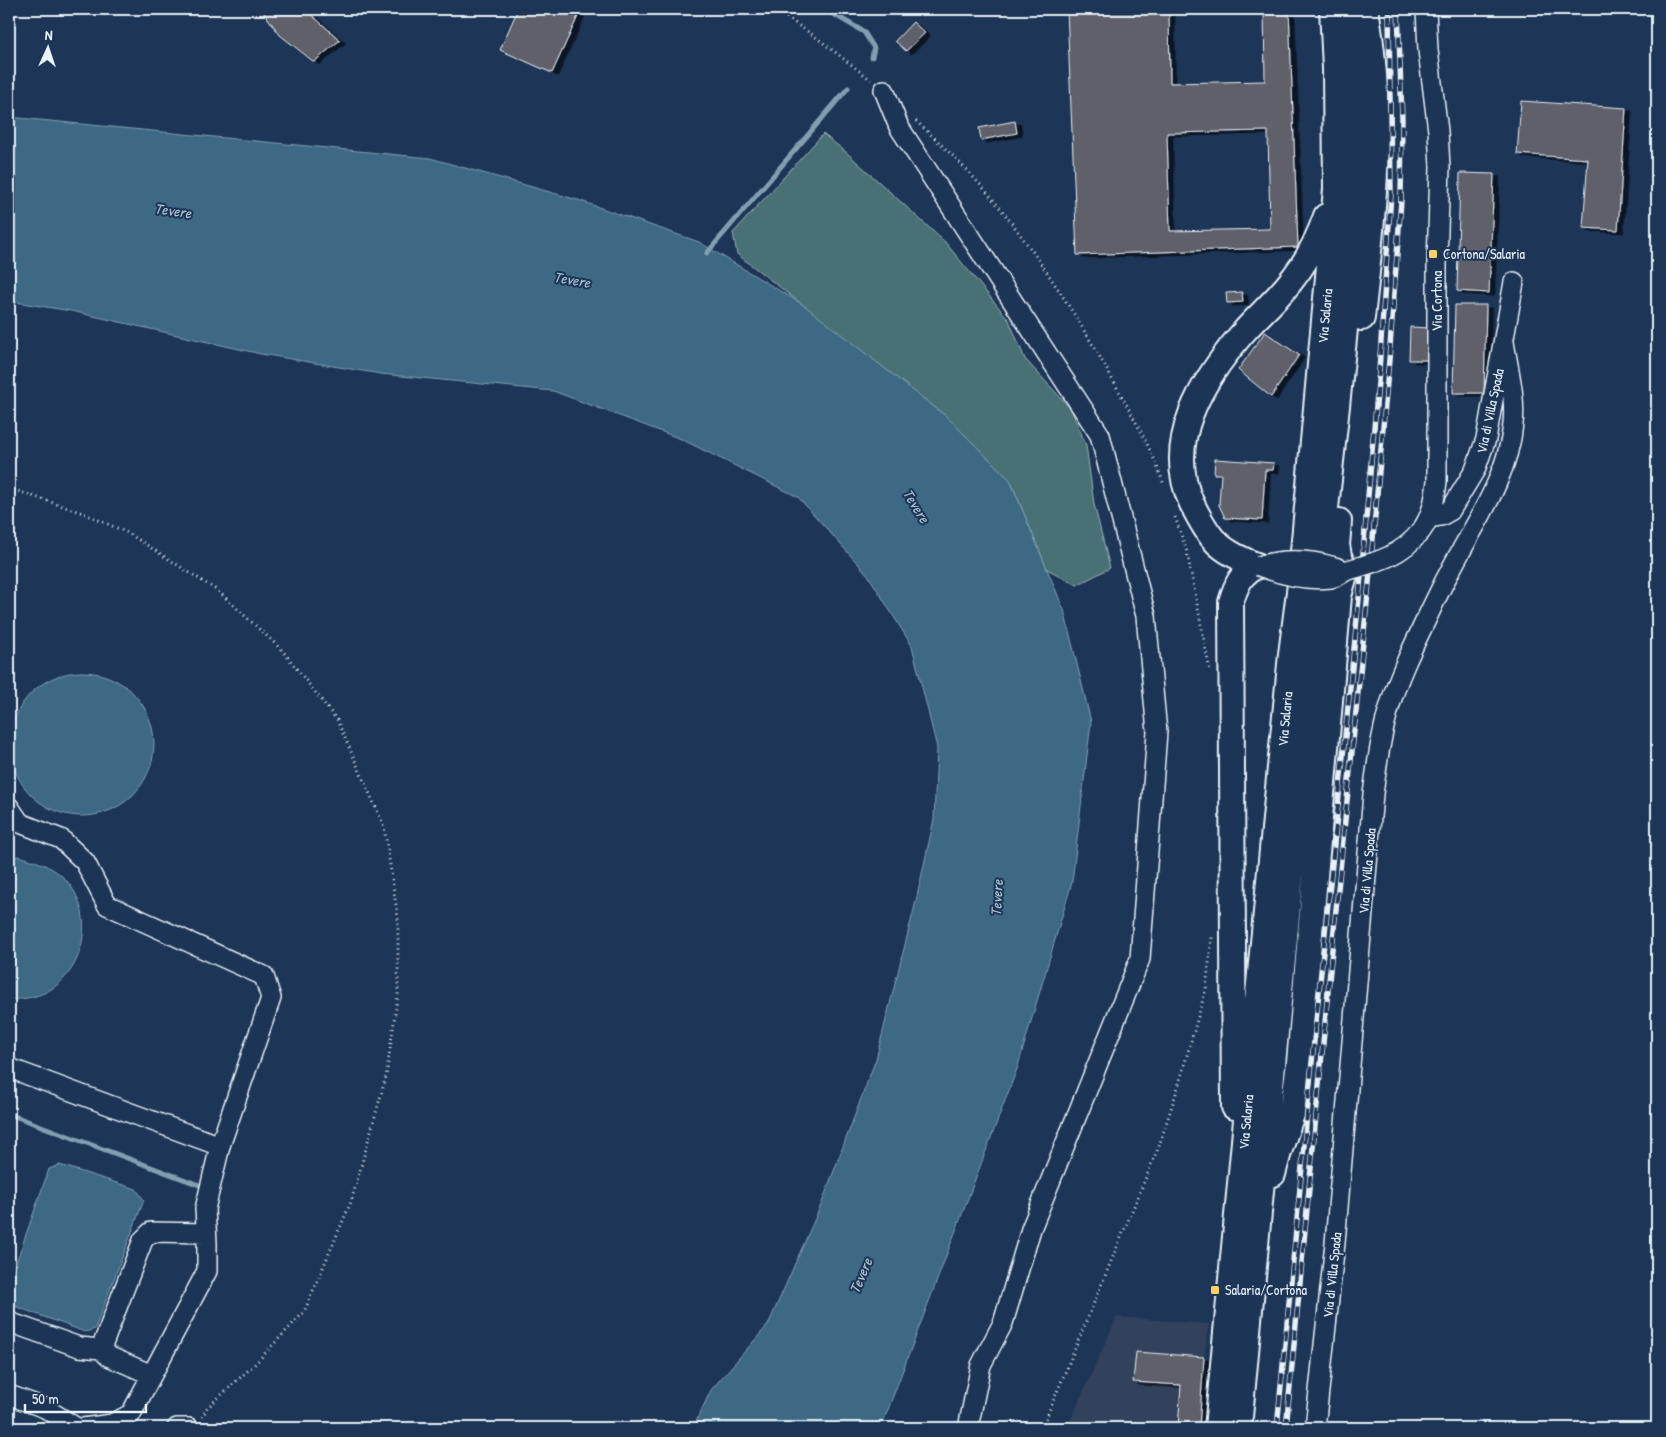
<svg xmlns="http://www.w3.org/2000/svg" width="1666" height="1437" font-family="'Patrick Hand',sans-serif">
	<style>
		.built { fill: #31425d }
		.green { fill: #4a7174; stroke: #99b1b6 }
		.water { fill: #3e6984; stroke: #829fb2 }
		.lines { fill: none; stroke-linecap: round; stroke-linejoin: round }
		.stream { stroke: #829fb2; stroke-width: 5 }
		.building { fill: #61616b; stroke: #e8f1f8; fill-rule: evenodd; filter: url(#shadow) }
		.minor-casing { stroke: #e8f1f8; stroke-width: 22 }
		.major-casing { stroke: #e8f1f8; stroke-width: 28 }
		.path { stroke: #e8f1f8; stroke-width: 3; stroke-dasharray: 1 4; stroke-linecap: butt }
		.minor { stroke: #1d3557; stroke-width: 19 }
		.major { stroke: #1d3557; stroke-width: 24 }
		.rail-casing { stroke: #e8f1f8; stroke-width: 5.5 }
		.rail { stroke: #1d3557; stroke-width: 4; stroke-dasharray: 11; stroke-linecap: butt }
		.minor-bridge-casing { stroke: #e8f1f8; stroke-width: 22; stroke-linecap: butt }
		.minor-bridge { stroke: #1d3557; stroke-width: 19 }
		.poi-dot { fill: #ffd166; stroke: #1d3557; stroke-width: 2 }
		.labels { text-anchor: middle; stroke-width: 4; stroke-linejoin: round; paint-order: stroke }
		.poi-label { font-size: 14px; fill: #e8f1f8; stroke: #1d3557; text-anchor: start }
		.street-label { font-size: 14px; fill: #e8f1f8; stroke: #1d3557 }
		.water-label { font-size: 15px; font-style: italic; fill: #acc1cf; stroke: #1d3557 }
	</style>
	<defs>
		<filter id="shadow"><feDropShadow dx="5.5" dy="3" stdDeviation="0" flood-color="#0009"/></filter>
	</defs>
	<rect width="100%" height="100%" fill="#1d3557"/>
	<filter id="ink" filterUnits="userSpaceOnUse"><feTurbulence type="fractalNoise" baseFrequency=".02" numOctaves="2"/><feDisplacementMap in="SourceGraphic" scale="10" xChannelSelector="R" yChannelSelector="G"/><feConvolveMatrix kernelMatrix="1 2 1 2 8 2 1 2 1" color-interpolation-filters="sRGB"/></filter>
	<g filter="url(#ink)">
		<!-- built -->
		<path class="built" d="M1117,1317L1209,1324L1204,1357L1199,1428H1067Z"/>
		<!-- green -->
		<path class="green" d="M823,134L846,152L945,242L1009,320L1025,359L1071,409L1086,445L1094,504L1110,568L1077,585L1047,569L1010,480L947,417L737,254L733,233Z"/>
		<!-- water -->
		<path class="water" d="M9,117L430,158L578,200L699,242L805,306L947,417L1010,480L1064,610L1091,722L1072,882L1017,1069L881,1428H693L711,1390L768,1325L821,1205L876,1059L916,901L934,819L937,748L912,646L868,575L798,497L681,439L553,391L381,374L261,354L71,311L9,301Z
			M10 744a72 72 0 1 1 144 0a72 72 0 1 1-144 0Z
			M19,856C35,861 50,865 63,877C95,908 88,964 53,988C40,997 24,999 9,1000V857Z
			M60,1165L136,1189L144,1200L95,1329L85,1332L9,1304V1283L49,1169Z"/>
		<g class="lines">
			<!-- stream -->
			<path class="stream" d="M825,9L864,32L874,48L872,57
				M707,253L848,88
				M9,1114L202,1186"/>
		</g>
		<!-- building -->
		<path class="building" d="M261,9H305L340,40L314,62L280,35Z
			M518,9H568L579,14L552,73L500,50Z
			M1067,9H1169L1170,83L1265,81L1264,9H1289L1298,247L1077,255ZM1268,131L1270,229L1170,231L1167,133Z
			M913,22L925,33L906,51L895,41Z
			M1521,101L1626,108L1618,230L1583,228L1588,159L1517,154Z
			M1015,121L1017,133L981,140L979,128Z
			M1460,173L1494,174L1489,293L1457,291Z
			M1242,292L1243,302L1227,303L1226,293Z
			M1455,305H1486L1484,393H1453Z
			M1410,327L1430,328V360H1409Z
			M1265,332L1299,355L1271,397L1238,370Z
			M1215,459L1274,463L1273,470H1265L1262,520L1225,518L1219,505L1221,474H1214Z
			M1136,1352L1204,1357L1199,1428H1178L1181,1385L1133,1382Z"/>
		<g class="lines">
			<defs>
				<path id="minor" d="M884,90L899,127L1100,435L1146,616L1157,732L1140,959L1031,1229L1003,1323L981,1365L968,1428
					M1429,518L1441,516L1450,511L1453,506L1475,470L1486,439L1514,282
					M1421,531C1432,516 1435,499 1437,481V263L1440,167L1438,131L1428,50L1426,9
					M9,807L20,823L61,839L85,862L107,905L264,976L271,998L220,1146L9,1068
					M9,1322L79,1347L101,1349
					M152,1375L108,1356L101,1349L143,1240L151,1232L206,1233
					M9,1395L45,1408L77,1428
					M83,1428L112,1424L131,1414L207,1271V1242L205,1209L220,1146
					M177,1428H189
					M1315,1428L1335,1243L1373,794C1377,764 1381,734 1390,705C1398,678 1410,653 1422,628C1431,610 1439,591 1449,573C1473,526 1508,479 1513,424C1516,397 1508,368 1504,342"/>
				<path id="major" d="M1362,318C1371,238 1380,156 1374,76C1373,56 1370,35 1367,15
					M1259,566C1245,561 1227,553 1216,542C1206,532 1198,516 1192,504C1163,442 1202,381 1241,335C1258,315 1279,298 1294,277C1309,258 1318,239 1326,216
					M1234,1107L1231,602C1236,586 1241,571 1259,566
					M1273,1174L1279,1152L1292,1114L1299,1063L1339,596L1346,571L1339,556L1337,545L1339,521
					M1217,1428L1252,1056L1291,654L1300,584L1336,189L1335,68L1332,9
					M1239,1428C1265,1138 1295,849 1321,558C1334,421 1354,283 1357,145C1357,99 1355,54 1353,9"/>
			</defs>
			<!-- minor casing -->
			<use href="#minor" class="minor-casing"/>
			<!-- major casing -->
			<use href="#major" class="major-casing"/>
			<!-- path -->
			<path class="path" d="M774,9L813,35L871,80
				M916,121C946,148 975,177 1000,208C1044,264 1082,324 1116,386C1134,418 1152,450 1164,485
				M9,488L83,513L128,533L218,591L282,650L337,720L384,826L398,918V994L386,1077L351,1202L304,1312L254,1365L207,1408L202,1417
				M1175,517L1187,552L1210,671
				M1042,1428L1159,1146L1178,1087L1206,989L1212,937"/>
			<!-- minor -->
			<use href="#minor" class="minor"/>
			<!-- major -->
			<use href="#major" class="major"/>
			<defs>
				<path id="rail" d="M1277,1428L1315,1031L1359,599L1379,371L1391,194L1389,9
					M1286,1428L1334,929L1369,583L1389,360L1401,201L1402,119L1398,9"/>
			</defs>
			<!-- rail casing -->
			<use href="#rail" class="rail-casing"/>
			<!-- rail -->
			<use href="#rail" class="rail"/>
			<defs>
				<path id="minor-bridge" d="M1259,566C1282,575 1306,581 1331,578C1338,577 1342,572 1348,570C1377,562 1401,556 1421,531
					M1259,566C1287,557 1318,560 1346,571"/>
			</defs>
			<!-- minor-bridge casing -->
			<use href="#minor-bridge" class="minor-bridge-casing"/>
			<!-- minor-bridge -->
			<use href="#minor-bridge" class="minor-bridge"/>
		</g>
	</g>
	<!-- markers -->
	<g class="poi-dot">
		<rect x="1428" y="249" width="10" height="10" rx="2.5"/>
		<rect x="1210" y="1285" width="10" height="10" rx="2.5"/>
	</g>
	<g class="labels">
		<!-- poi labels -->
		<g class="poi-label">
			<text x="1443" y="259">Cortona/Salaria</text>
			<text x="1225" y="1295">Salaria/Cortona</text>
		</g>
		<!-- street labels -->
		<g class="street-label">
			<text transform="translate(1437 301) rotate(-90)" y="5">Via Cortona</text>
			<text transform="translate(1325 316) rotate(-85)" y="5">Via Salaria</text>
			<text transform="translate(1490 411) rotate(-78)" y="5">Via di Villa Spada</text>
			<text transform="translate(1285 719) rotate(-85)" y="5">Via Salaria</text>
			<text transform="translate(1367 871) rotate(-85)" y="5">Via di Villa Spada</text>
			<text transform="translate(1246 1122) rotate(-85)" y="5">Via Salaria</text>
			<text transform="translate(1332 1275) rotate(-84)" y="5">Via di Villa Spada</text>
		</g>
		<!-- water labels -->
		<g class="water-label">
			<text transform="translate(173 211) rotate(8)" y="5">Tevere</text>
			<text transform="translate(572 280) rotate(10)" y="5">Tevere</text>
			<text transform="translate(916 506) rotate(58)" y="5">Tevere</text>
			<text transform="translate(997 898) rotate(-87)" y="5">Tevere</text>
			<text transform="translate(861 1276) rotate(-67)" y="5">Tevere</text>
		</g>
	</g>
	<!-- margin -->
	<rect width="1666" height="1437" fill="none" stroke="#1d3557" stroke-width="30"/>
	<rect x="15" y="15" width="1636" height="1407" fill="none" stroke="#e8f1f8" stroke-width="2" filter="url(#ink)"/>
	<!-- north arrow -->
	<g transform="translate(48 48) rotate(3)" stroke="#1d3557" stroke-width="4" paint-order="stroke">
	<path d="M0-4L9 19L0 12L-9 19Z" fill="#e8f1f8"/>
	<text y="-8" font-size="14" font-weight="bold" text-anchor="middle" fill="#e8f1f8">N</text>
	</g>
	<!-- scale -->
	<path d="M25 1404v8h121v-8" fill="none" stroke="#e8f1f8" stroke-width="2.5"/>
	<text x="32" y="1404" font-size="15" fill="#e8f1f8" stroke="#1d3557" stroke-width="4" paint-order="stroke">50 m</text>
</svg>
